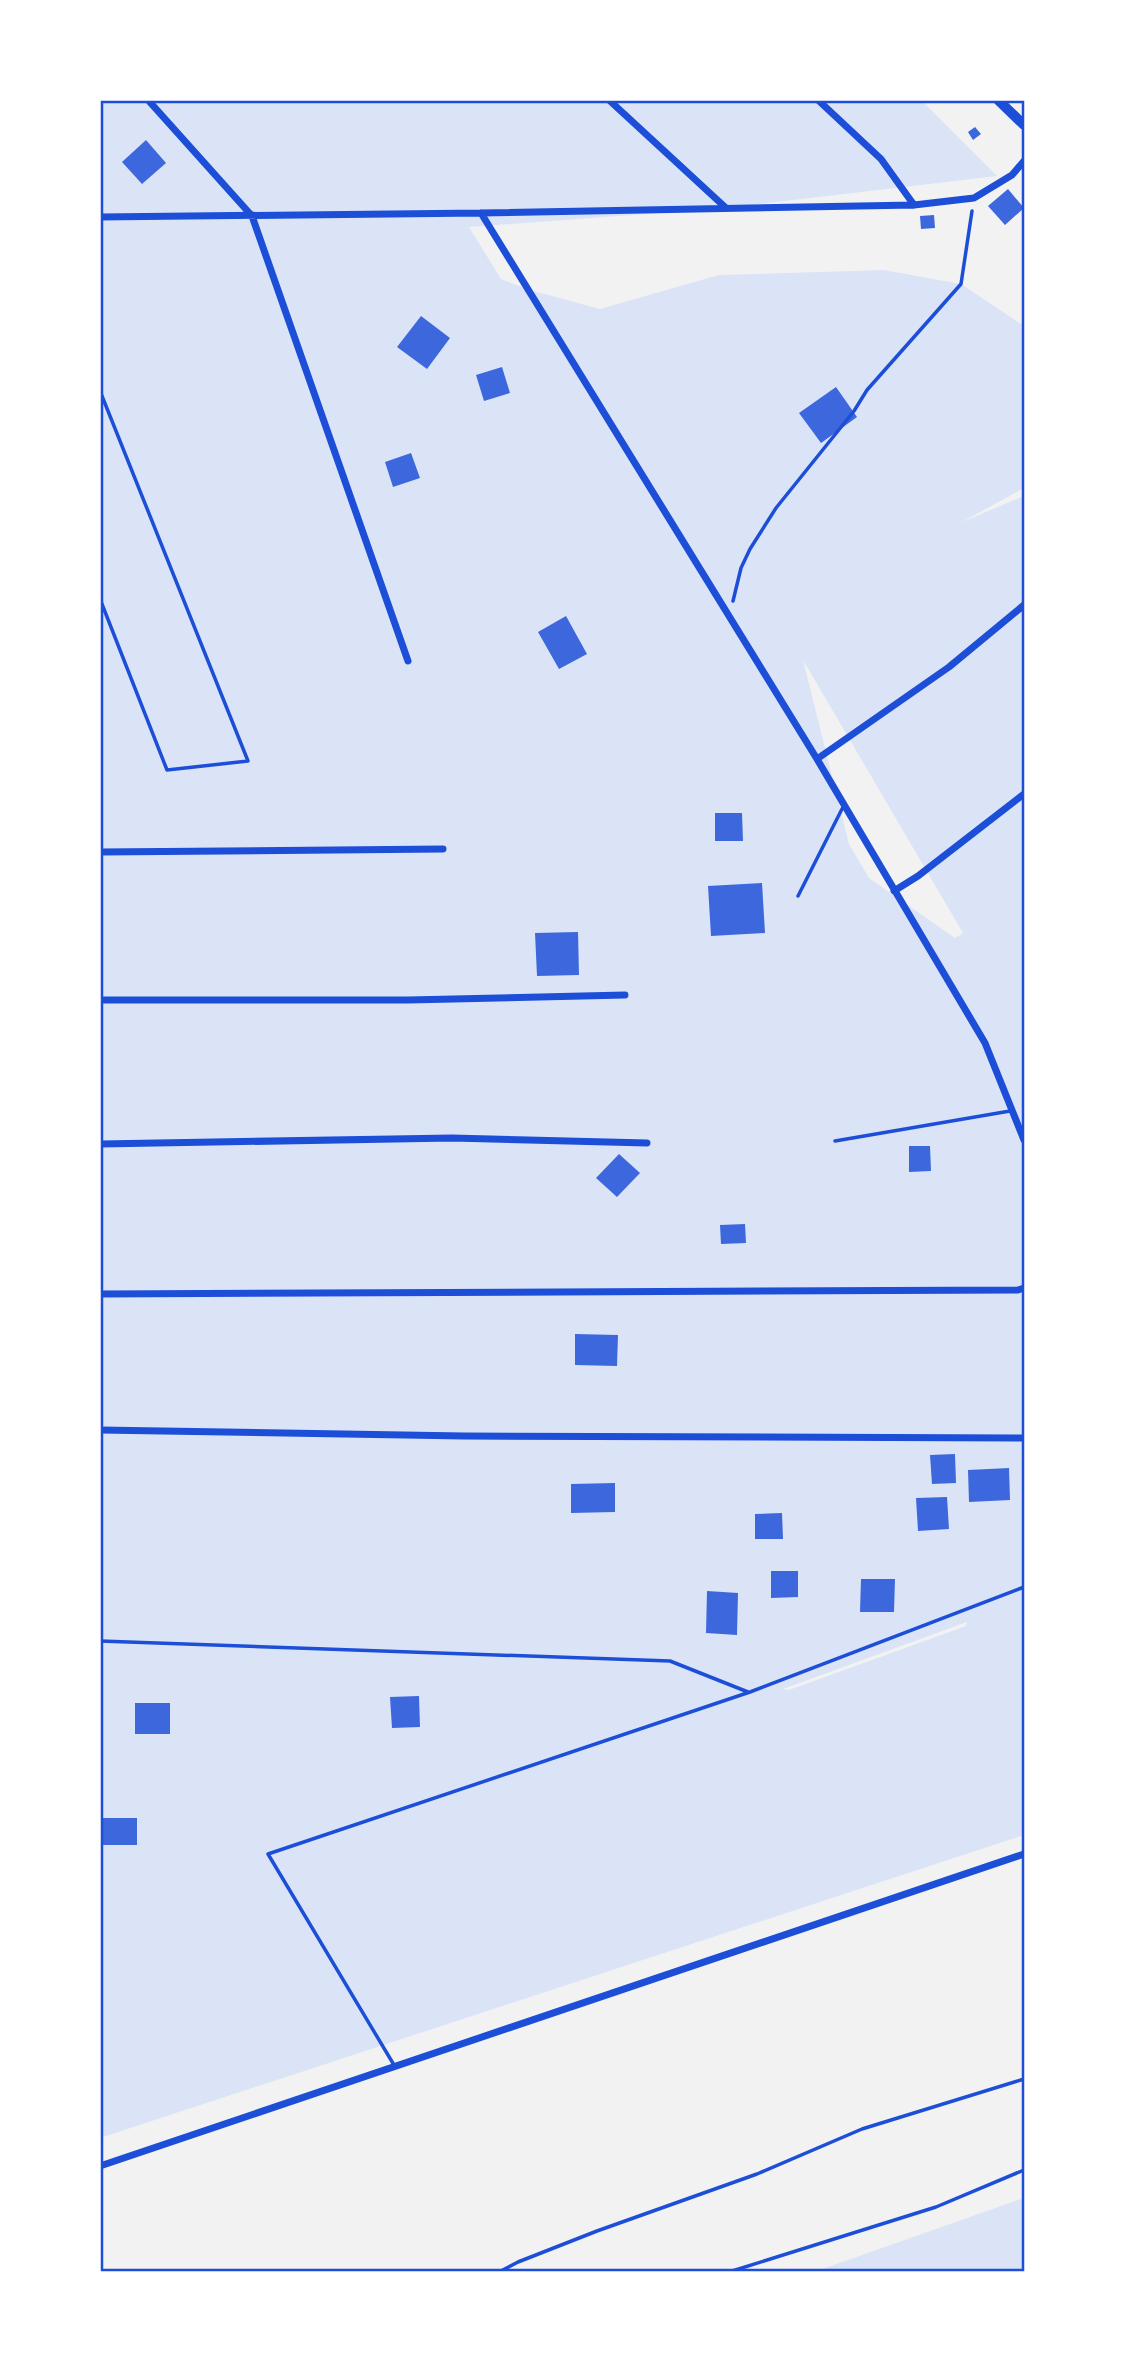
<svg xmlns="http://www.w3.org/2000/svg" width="1124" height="2372" font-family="Raleway,sans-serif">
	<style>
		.green { fill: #dbe4f7; fill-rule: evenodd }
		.building { fill: #3d67dc }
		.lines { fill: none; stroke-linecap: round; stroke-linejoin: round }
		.path { stroke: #1d4ed8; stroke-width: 3.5 }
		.service { stroke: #1d4ed8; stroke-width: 3.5 }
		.minor { stroke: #1d4ed8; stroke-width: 7 }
		.secondary { stroke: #1d4ed8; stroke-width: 10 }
		.neatline { fill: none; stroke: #1d4ed8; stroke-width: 2.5 }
	</style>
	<rect width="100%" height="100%" fill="#f2f2f2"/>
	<!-- green -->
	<path class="green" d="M100,100H921L997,176L727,208L469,227L501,279L530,290L600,309L719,275L884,270L961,284L1024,326V488L962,522L1024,496V1835L100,2138ZM803,660L963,933L955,938L869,878L849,844ZM967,1622L966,1626L789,1690L783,1689Z
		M1024,2198V2272H814Z"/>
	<!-- building -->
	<path class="building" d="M975,127L981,134L973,140L968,132Z
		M146,140L166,163L142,184L122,162Z
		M1008,189L1024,208L1005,225L988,206Z
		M934,215L935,228L921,229L920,216Z
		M421,316L450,338L427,369L397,347Z
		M502,367L510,393L484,401L476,375Z
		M836,387L857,417L821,443L799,413Z
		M411,453L420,478L393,487L385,462Z
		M566,616L587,654L559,669L538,632Z
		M715,813H742L743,841H715Z
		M762,883L765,933L711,936L708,886Z
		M578,932L579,975L537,976L535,933Z
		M909,1146H930L931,1171L909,1172Z
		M619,1154L640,1173L617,1197L596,1178Z
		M745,1224L746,1243L721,1244L720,1225Z
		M575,1334L618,1335L617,1366L575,1365Z
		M955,1454L956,1483L932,1484L930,1455Z
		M1009,1468L1010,1500L969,1502L968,1470Z
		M615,1483V1512L571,1513V1484Z
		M947,1497L949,1529L918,1531L916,1498Z
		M782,1513L783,1539H755V1514Z
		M771,1571H798V1597L771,1598Z
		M861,1579H895L894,1612H860Z
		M707,1591L738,1593L737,1635L706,1633Z
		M419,1696L420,1727L392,1728L390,1697Z
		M135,1703H170V1734H135Z
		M100,1818H137V1845H100Z"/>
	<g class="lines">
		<!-- path -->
		<path class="path" d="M733,601L741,568L750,549L776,508L854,411L867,390L961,284L972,211
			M499,2272L518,2262L597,2231L757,2174L862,2129L1024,2079
			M729,2272L936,2207L1024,2170"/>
		<!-- service -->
		<path class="service" d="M100,391L248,761L167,770L100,599
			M798,896L843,807
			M835,1141L1010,1111
			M100,1641L670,1661L748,1692
			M394,2065L268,1854L750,1692L1024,1587"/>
		<!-- minor -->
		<path class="minor" d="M148,100L252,216L408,661
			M609,100L726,208
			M818,100L881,159L914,205
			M481,213L817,759L985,1043L1024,1140
			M100,217L481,213L914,205L974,198L1012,175L1024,161
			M817,759L949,667L1024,605
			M100,852L443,849
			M894,891L918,876L1024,794
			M100,1000H408L625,995
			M100,1144L452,1138L647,1143
			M100,1294L1018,1290L1024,1288
			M100,1430L464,1436L1024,1438
			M100,2166L1024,1854"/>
		<!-- secondary -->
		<path class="secondary" d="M998,100L1024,125"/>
	</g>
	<!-- border -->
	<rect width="1124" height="2372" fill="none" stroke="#ffffff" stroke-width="203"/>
	<rect x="102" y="102" width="921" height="2168" class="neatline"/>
</svg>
